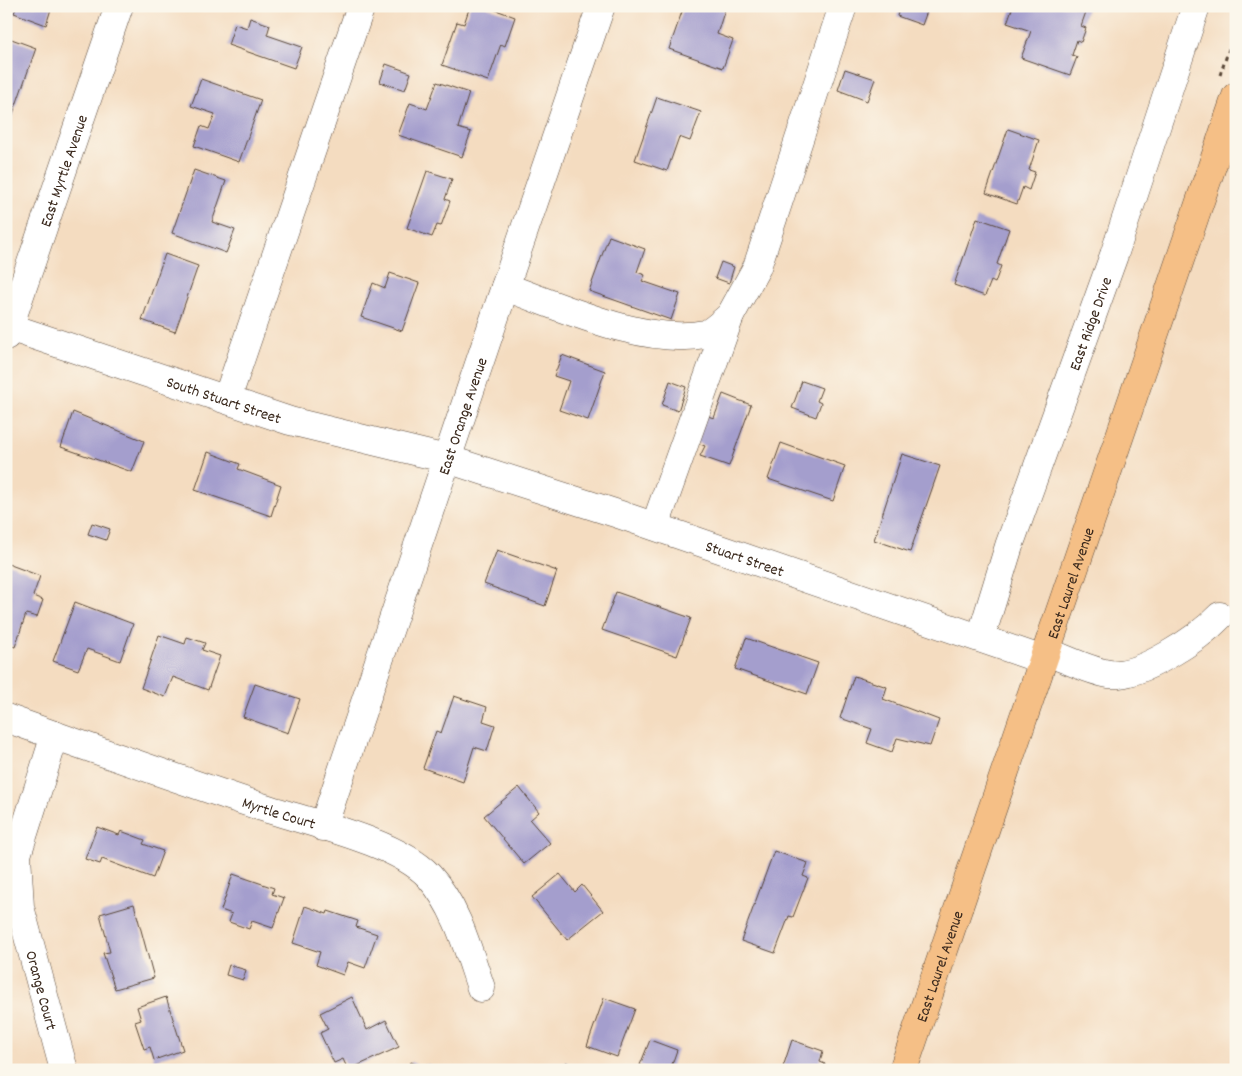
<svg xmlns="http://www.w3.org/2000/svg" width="1242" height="1076" font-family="Dekko,sans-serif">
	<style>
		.building { fill: #a49ecd }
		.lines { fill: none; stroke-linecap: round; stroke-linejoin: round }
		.minor-casing { stroke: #574536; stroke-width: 29 }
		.major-casing { stroke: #574536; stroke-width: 29 }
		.path { stroke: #574536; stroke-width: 3; stroke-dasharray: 4 4; stroke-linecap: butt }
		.minor { stroke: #fff; stroke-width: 28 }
		.major { stroke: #f5bf86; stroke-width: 28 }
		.labels { text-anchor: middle; stroke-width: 4; stroke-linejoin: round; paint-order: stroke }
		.street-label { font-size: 16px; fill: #3b2a1e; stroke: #fbf7ec }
	</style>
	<rect width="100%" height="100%" fill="#fbf7ec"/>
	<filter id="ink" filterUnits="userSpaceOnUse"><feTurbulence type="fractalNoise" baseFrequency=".02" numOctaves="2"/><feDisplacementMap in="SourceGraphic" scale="10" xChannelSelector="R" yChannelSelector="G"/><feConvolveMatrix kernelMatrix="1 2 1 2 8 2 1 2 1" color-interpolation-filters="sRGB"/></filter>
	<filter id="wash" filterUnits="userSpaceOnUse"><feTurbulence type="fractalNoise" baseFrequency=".0096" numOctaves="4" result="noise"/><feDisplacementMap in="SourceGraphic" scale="20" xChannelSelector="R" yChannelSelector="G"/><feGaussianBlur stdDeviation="1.12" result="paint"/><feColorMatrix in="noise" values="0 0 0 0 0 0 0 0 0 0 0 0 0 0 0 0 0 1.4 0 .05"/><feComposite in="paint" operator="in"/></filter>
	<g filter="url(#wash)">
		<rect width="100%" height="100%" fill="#f4dcc0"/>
		<g id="blocks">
			<!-- building -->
			<path class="building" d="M17,6H52L46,25L14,13Z
				M470,6H485L515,17L505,46L501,44L488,81L442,65L457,22L464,24Z
				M684,6H726L717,34L733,40L723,68L669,49Z
				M900,6H929L922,25L897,16Z
				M1013,6H1079L1087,9L1081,26L1086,28L1081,42L1077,40L1072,55L1077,57L1070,75L1021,58L1031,31L1007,23Z
				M250,18L270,25L267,35L302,47L294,68L228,45L235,24L247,28Z
				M6,37L36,48L7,131H6Z
				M386,64L411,73L405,90L380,82Z
				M845,69L875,79L867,101L838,90Z
				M201,79L261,100L239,162L194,146L201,126L209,129L215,114L191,106Z
				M437,82L469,93L458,128L471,132L462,157L398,135L410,103L427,109Z
				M657,97L701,112L690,141L679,137L667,171L635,160Z
				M1008,129L1039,140L1029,170L1035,172L1029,190L1023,187L1017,204L986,193Z
				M194,170L226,181L212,222L235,230L226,253L172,233Z
				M427,171L452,179L445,199L450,201L441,226L437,225L432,237L407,228Z
				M977,218L1009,229L997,264L1001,266L995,283L991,281L985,296L954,285Z
				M609,236L645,249L637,272L645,275L642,281L680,294L671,320L589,291Z
				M165,254L198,266L175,332L142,320Z
				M721,262L734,267L729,283L715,278Z
				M390,273L419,283L402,331L361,317L373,283L385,288Z
				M562,355L605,371L588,420L559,410L569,381L554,376Z
				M670,381L686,387L678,411L662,405Z
				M802,381L822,388L817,401L821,403L816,417L792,408Z
				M723,394L751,405L729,466L700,456L705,446L692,441L701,414L714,418Z
				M73,412L144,441L132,472L61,447Z
				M781,443L845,466L833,501L768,479Z
				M208,452L240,464L238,469L281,485L271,516L195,490Z
				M902,454L940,466L910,552L874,540Z
				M92,523L110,529L106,540L88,534Z
				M497,550L557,571L545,606L484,584Z
				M8,564L40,576L33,596L43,600L37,617L26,614L15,647L6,644Z
				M616,592L691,618L677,656L602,630Z
				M75,602L133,624L120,661L87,649L78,670L53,661Z
				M159,635L185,644L187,637L205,643L202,650L220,656L208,690L173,677L165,697L141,688Z
				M746,638L818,663L807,694L735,669Z
				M854,676L887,687L883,699L939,720L930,746L897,738L892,752L867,743L872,729L840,718Z
				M255,684L300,699L288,733L243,717Z
				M454,696L487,707L483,721L495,725L487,751L474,747L463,782L423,768L436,731L441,733Z
				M519,787L539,812L530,820L550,843L524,864L484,816Z
				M97,827L119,835L121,831L145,840L143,844L163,851L153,878L102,859L100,864L85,859Z
				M774,851L808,863L803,876L808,878L793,917L789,916L775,953L741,941Z
				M233,874L274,888L272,894L284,898L273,928L252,921L249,929L229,922L232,914L221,910Z
				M560,874L575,892L582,885L603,911L567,940L532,897Z
				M134,904L154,978L115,989L103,953L110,952L100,914Z
				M305,906L327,914L328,911L358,921L356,927L377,934L365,968L348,962L343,975L316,965L320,952L293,943Z
				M229,965L246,970L243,980L226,975Z
				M166,997L183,1050L154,1060L150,1047L144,1049L135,1022L141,1020L137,1007Z
				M352,997L367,1030L386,1020L399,1047L348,1070L343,1059L334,1063L320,1033L328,1029L320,1013Z
				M604,998L635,1009L617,1057L587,1046Z
				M650,1040L677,1050L670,1070H651L640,1065Z
				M792,1040L823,1051L820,1062L825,1064L823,1070H782Z
				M411,1062L425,1069L427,1064L440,1070H408Z
				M567,1062L571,1070H553Z"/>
		</g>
	</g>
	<g filter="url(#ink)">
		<use href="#blocks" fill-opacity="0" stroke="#574536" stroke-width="1"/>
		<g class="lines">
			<defs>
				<g id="minor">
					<path d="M505,287C562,307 645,346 705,334C713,332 723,321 730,316"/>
					<path id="s1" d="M6,326L290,421L447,459L618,514L1043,660"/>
					<path id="s2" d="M6,336L119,6"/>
					<path d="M227,399L361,6"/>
					<path d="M655,526L730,316L757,267L843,6"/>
					<path id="s3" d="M981,637L1009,546L1114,255L1196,6"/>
					<path d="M1047,652C1064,658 1092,672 1109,674C1140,678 1199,638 1220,616"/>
					<path id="s4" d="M6,718C90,748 175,778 259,806C306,822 396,841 429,876C457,907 468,950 481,988"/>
					<path id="s5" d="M55,735L17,855L20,907L64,1070"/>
					<path id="s6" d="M323,827L505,287L601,6"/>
				</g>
				<g id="major">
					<path id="s7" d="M903,1070L1236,96"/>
				</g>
			</defs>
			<!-- minor casing -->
			<use href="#minor" class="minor-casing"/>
			<!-- major casing -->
			<use href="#major" class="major-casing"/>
			<!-- path -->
			<path class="path" d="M1220,75L1236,29"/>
			<!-- minor -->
			<use href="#minor" class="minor"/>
			<!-- major -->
			<use href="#major" class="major"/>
		</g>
	</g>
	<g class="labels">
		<!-- street labels -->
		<g class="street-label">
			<text dy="6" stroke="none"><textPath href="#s2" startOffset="175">East Myrtle Avenue</textPath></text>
			<text dy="6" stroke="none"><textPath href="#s3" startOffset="332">East Ridge Drive</textPath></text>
			<text dy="6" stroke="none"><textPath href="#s1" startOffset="230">South Stuart Street</textPath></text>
			<text dy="6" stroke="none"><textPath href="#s6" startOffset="434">East Orange Avenue</textPath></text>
			<text dy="6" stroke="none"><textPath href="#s1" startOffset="775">Stuart Street</textPath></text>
			<text dy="6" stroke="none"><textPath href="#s7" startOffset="515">East Laurel Avenue</textPath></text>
			<text dy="6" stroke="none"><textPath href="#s4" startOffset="289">Myrtle Court</textPath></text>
			<text dy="6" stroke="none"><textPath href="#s7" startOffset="110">East Laurel Avenue</textPath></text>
			<text dy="6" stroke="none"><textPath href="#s5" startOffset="264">Orange Court</textPath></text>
		</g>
	</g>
	<!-- margin -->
	<rect width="1242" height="1076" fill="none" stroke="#fbf7ec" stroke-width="25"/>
</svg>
